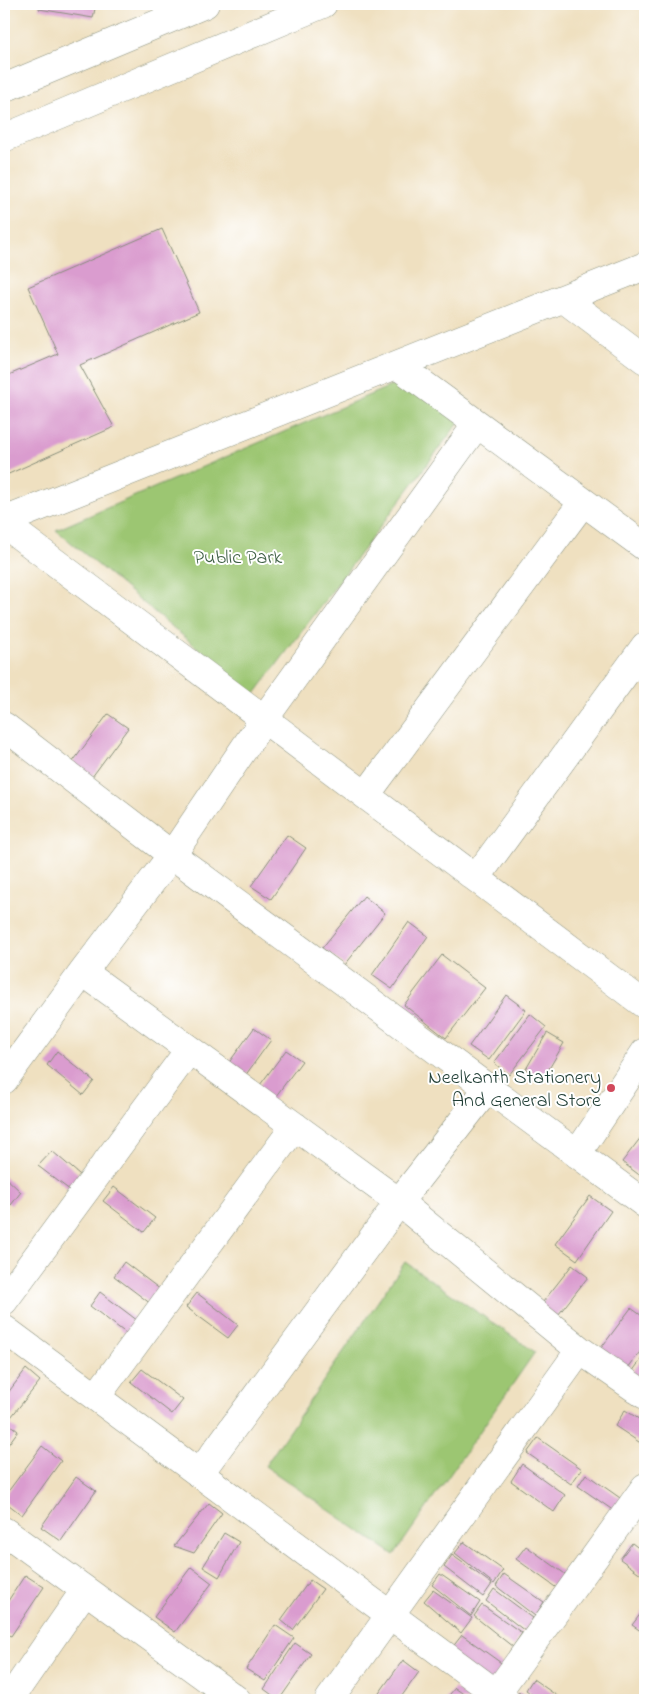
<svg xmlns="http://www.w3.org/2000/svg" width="649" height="1704" font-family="'Indie Flower',sans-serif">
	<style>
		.green { fill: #9cc672; stroke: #5e8253 }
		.building { fill: #da9ccf }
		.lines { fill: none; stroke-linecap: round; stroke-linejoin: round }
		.minor-casing { stroke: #878e7a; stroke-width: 29 }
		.minor { stroke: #fff; stroke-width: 28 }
		.poi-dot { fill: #d1495b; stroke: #fff; stroke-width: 2 }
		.labels { text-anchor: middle; stroke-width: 4; stroke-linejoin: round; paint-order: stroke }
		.park-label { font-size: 20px; fill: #3e5f44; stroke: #fff }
		.poi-label { font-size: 20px; fill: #1f3d34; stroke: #fff; text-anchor: end }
	</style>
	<rect width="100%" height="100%" fill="#fff"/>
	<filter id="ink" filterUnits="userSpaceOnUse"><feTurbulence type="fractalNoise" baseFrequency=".02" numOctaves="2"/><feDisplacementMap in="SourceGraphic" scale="10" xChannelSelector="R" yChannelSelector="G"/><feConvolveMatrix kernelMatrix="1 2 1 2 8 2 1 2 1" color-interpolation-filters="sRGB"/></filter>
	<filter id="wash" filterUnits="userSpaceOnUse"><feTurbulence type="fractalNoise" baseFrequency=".0096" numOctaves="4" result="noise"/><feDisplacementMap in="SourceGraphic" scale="20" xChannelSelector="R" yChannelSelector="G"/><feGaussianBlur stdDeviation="1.12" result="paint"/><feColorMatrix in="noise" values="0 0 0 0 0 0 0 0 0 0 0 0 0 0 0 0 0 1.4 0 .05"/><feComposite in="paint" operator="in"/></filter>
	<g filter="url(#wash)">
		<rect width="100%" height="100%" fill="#efe0c0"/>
		<!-- green -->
		<path class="green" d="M402,381L462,418L254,695L56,530Z
			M405,1262L535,1352L394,1555L265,1466Z"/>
		<g id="blocks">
			<!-- building -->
			<path class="building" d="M40,4H96L93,18L39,9Z
				M162,229L199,312L80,365L114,427L4,476V377L58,354L28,287Z
				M108,714L128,728L89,781L69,767Z
				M287,835L306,848L271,899L251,886Z
				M364,896L385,913L344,965L322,948Z
				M409,922L428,936L392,989L372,975Z
				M442,955L485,988L446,1038L404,1005Z
				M506,995L526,1010L489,1060L469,1046Z
				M530,1014L546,1027L509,1075L494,1063Z
				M254,1028L271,1040L242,1080L225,1068Z
				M547,1033L564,1043L543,1079L526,1069Z
				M286,1050L302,1061L270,1104L254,1093Z
				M57,1051L94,1081L83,1095L47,1065Z
				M645,1132V1172L642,1177L622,1162Z
				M52,1151L86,1180L75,1194L38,1166Z
				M4,1176L21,1192L11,1205L4,1200Z
				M114,1187L155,1218L144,1232L103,1201Z
				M590,1196L611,1211L577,1260L555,1244Z
				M124,1262L165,1293L155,1307L114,1276Z
				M572,1265L588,1277L555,1319L539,1307Z
				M100,1292L142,1324L131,1337L90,1306Z
				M197,1293L238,1325L228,1338L186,1307Z
				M631,1308L645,1318V1345L628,1368L601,1348Z
				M645,1354V1382L632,1372Z
				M26,1369L40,1381L7,1422L4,1419V1398Z
				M142,1369L183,1400L172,1414L131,1382Z
				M625,1410L645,1423V1446L615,1426Z
				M4,1420L18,1431L4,1450Z
				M538,1438L582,1469L571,1484L527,1453Z
				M42,1446L61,1461L22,1515L4,1501V1497Z
				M522,1464L565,1495L554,1512L511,1481Z
				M586,1474L623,1500L614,1511L578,1486Z
				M76,1477L96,1491L61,1541L41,1527Z
				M209,1503L222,1513L194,1553L174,1546Z
				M224,1533L239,1542L219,1577L203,1567Z
				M464,1542L503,1570L494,1584L455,1553Z
				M632,1543L645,1553V1577L620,1559Z
				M526,1546L568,1576L558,1589L516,1559Z
				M452,1555L492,1584L483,1597L444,1567Z
				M191,1567L212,1583L175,1632L154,1617Z
				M440,1574L480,1602L471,1616L432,1585Z
				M504,1574L544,1602L535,1616L496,1586Z
				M25,1575L44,1587L11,1636L4,1632V1607Z
				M310,1580L323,1589L293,1630L281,1620Z
				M494,1589L533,1618L525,1631L486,1601Z
				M433,1590L472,1618L461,1633L424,1601Z
				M482,1605L522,1633L513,1647L474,1616Z
				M645,1608V1634L632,1625Z
				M275,1625L294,1638L265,1681L246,1669Z
				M462,1635L504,1665L491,1684L448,1653Z
				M295,1643L311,1654L279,1700L264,1689Z
				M403,1660L419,1672L399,1700H382L377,1696Z
				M533,1679L563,1700H540L526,1690Z
				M455,1688L469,1698L467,1700H445Z
				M519,1692L531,1700H512Z"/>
		</g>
	</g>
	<g filter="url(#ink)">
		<use href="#blocks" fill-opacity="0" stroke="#878e7a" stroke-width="1"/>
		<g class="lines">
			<defs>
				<path id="minor" d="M4,88L205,4
					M4,138L323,4
					M564,299L645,360
					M397,365L645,547
					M4,521L645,266
					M4,524L645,1005
					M4,726L172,855L645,1204
					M366,795L583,502
					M476,878L645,646
					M83,972L399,1202L580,1350L645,1395
					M4,1080L83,972L172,855L264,719L477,424
					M577,1154L645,1052
					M4,1301L189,1050
					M4,1329L505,1700
					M96,1397L295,1126
					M199,1474L399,1202L488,1088
					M4,1531L237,1700
					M496,1694L645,1487
					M9,1700L85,1590
					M329,1700L580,1350"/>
			</defs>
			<!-- minor casing -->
			<use href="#minor" class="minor-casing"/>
			<!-- minor -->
			<use href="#minor" class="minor"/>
		</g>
	</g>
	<!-- markers -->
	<circle class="poi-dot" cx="611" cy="1088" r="5"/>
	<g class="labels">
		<!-- park labels -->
		<g class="park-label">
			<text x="238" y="563">Public Park</text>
		</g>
		<!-- poi labels -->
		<g class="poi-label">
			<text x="601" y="1083">Neelkanth Stationery<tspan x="601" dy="23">And General Store</tspan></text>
		</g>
	</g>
	<!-- margin -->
	<rect width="649" height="1704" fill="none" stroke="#fff" stroke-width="20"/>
</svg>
